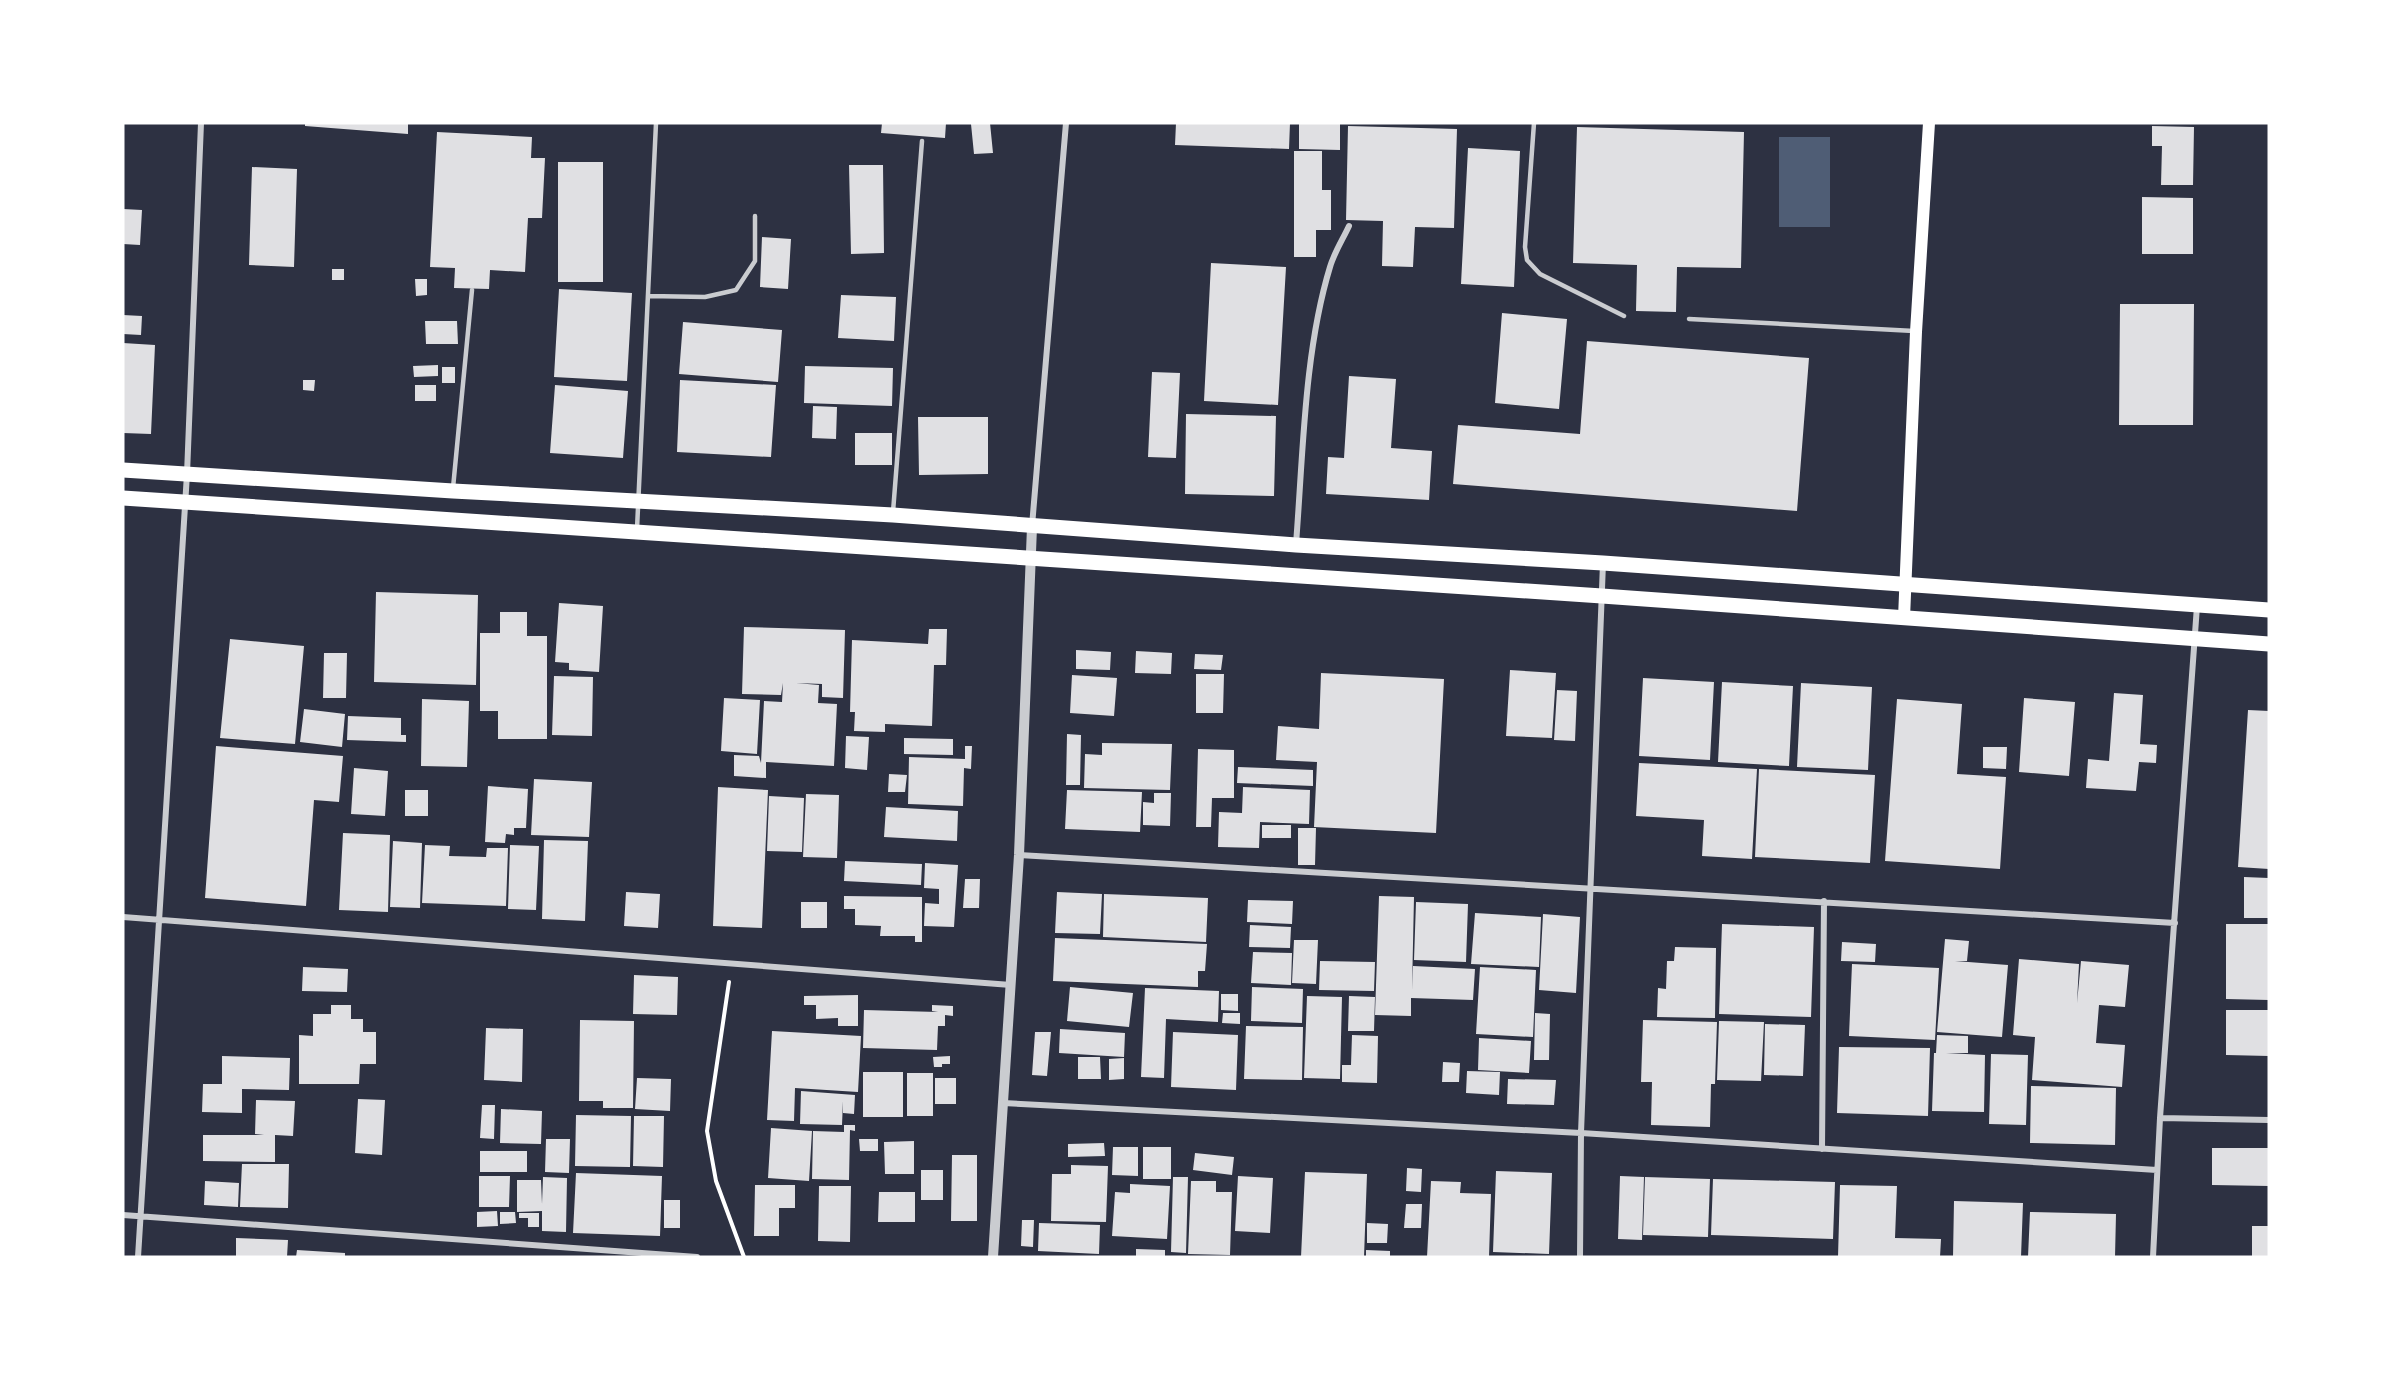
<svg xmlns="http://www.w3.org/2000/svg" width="2392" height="1380" font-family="Manrope,sans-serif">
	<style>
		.water { fill: #4f5d75 }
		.building { fill: #e0e0e3 }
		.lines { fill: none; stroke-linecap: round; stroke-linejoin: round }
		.path { stroke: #fff; stroke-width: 4 }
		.service { stroke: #caccd0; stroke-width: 4.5 }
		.minor { stroke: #caccd0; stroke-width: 6 }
		.tertiary { stroke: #caccd0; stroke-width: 10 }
		.secondary { stroke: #fff; stroke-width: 12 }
		.primary { stroke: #fff; stroke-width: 15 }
	</style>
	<rect width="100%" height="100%" fill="#2d3142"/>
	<!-- water -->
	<path class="water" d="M1779,137H1830V227H1779Z"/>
	<!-- building -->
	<path class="building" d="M305,123H408V134L305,126Z
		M882,123H946L945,138L881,133Z
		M990,123L993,153L974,154L971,124Z
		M1176,123H1290L1289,149L1175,145Z
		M1299,123H1340V150L1299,149Z
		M1348,126L1457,129L1454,228L1415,227L1413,267L1382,266L1383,221L1346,220Z
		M2152,126L2194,127L2193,185H2161L2162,146H2152Z
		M1577,127L1744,132L1741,268L1677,267L1676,312L1636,311L1637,265L1573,263Z
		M437,132L532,137L531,158H545L542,218H528L525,272L490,270L489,289L454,288L455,268L430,267Z
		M1468,148L1520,151L1514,287L1461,284Z
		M1294,151H1322V190H1331V230H1316V257H1294Z
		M558,162H603V282H558Z
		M849,165H883L884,253L851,254Z
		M252,167L297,169L294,267L249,265Z
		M2142,197L2193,198V254H2142Z
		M123,209L142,210L140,245L123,244Z
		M762,237L791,239L788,289L760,287Z
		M1211,263L1286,267L1278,405L1204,401Z
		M332,269H344V280H332Z
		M415,279H427V295L416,296Z
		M559,289L632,293L627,381L554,377Z
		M841,295L896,297L894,341L838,338Z
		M2120,304H2194L2193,425H2119Z
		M1502,313L1567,319L1559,409L1495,403Z
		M123,315L142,316L141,335L123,334Z
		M425,321H457L458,344H426Z
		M683,322L782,330L778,382L679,374Z
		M1587,341L1809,358L1797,511L1453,484L1458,425L1580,434Z
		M123,343L155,345L151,434L123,433Z
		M438,365V376L414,377L413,366Z
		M805,366L893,368L892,406L804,403Z
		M442,367H455V383H442Z
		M1152,372L1180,373L1176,458L1148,457Z
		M1349,376L1396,379L1391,448L1432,451L1429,500L1326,494L1328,457L1344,458Z
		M303,380H315L314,391L303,390Z
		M680,380L776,385L771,457L677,452Z
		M415,385H436V401H415Z
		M555,385L628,391L623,458L550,453Z
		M813,406L837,407L836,439L812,438Z
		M1186,414L1276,416L1274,496L1185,494Z
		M918,417H988V474L919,475Z
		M855,433H892V465H855Z
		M376,592L478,595L476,685L374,682Z
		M559,603L603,606L599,672L569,670V663L555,662Z
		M500,612H527V636H547V739H498V711H480V633H500Z
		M744,627L845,630L843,698L822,697V684L796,683L819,685L818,703L837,704L834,766L766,762V778L734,776V755L759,756L761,763L764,701L782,702L783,683L781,695L742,694Z
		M929,629H947L946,665H934L932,726L885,724V732L854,731L855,712H850L852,640L928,644Z
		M230,639L304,646L295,744L220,738Z
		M1076,650L1111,652L1110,670L1076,669Z
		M1136,651L1172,653L1171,674L1135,673Z
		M324,653H347L346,698H323Z
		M1195,654L1223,655L1221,670L1194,669Z
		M1510,670L1556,673L1552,738L1506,736Z
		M1321,673L1444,679L1436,833L1314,827L1317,762L1276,760L1278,726L1319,729Z
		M1196,674H1224L1223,713H1196Z
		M1072,675L1117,678L1114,716L1070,713Z
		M554,676L593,677L592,736L552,735Z
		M1643,678L1714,682L1710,760L1639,756Z
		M1722,682L1793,686L1789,766L1718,762Z
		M1801,683L1872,687L1868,770L1797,767Z
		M1557,690L1577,691L1575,741L1554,740Z
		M2114,693L2143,695L2140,744L2157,745L2156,763L2139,762L2136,791L2086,788L2088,759L2109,761Z
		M724,698L760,700L757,754L721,751Z
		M2024,698L2075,702L2069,776L2019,772Z
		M422,699L469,701L467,767L421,766Z
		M1897,699L1962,704L1957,774L2006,777L2000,869L1885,861Z
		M304,709L345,714L342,747L300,742Z
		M2248,710L2269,711V869L2238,867Z
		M348,716L401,718V735H406V742L347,740Z
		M1067,734L1081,735L1080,785H1066Z
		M846,736L869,737L867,770L845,768Z
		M904,738L953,739V755L904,754Z
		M1102,743L1172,744L1170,790L1084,788L1085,754L1102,755Z
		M216,746L343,756L339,802L314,800L306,906L205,898Z
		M965,746H972L971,769L964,768L963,806L908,804L909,757L965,759Z
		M1983,747H2007L2006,769L1983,768Z
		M1198,749L1234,750V798H1212L1211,827H1196Z
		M1639,763L1757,769L1752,859L1702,856L1704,820L1636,816Z
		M1238,767L1313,770V786L1237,783Z
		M354,768L388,771L385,816L351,814Z
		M1759,769L1875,775L1870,863L1755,857Z
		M889,774L907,775L905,792H888Z
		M534,779L592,782L589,837L531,835Z
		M488,786L528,789L526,828H514V835L506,834L505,843L485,842Z
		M718,787L768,790L762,928L713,926Z
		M1243,787L1310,790L1309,824L1260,822L1259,848L1218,847L1219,812L1242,813Z
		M405,790H428V816H405Z
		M1067,790L1142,792L1140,832L1065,829Z
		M1154,793H1171L1170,826L1143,825V802L1154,803Z
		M806,794L839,795L837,858L803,857Z
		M769,796L804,798L802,852L767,851Z
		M886,807L958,811L957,841L884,837Z
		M1262,825H1291V838H1262Z
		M1298,828H1316L1315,865H1298Z
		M343,833L390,835L388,912L339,910Z
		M544,840L588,841L585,921L542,919Z
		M393,841L422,843L420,908L390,907Z
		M425,845L450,846L449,856L486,857L487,848H508L506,906L422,903Z
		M510,845L539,846L536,910L508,909Z
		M845,861L922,864L921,885L844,881Z
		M925,863L958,865L954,927L924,926L925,903L939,904V889L924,888Z
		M2244,877L2269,878V918H2244Z
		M965,879H980L979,908H963Z
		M626,892L660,894L658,928L624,926Z
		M1057,892L1102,894L1100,934L1055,933Z
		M1104,894L1208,898L1206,942L1103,937Z
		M844,896L922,897V942H915V936H880L881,926L855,925V909H844Z
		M1379,896L1414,897L1412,990L1413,966L1475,969L1473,1000L1411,998V1016L1375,1015Z
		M1248,900L1293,901L1292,924L1247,922Z
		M801,902H827V928H801Z
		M1416,902L1468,904L1466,962L1414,960Z
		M1475,913L1541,917L1539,967L1471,964Z
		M1543,914L1580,917L1576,993L1539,990Z
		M1722,924L1814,927L1811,1017L1719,1014Z
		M2226,924H2269V1000L2226,999Z
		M1250,925L1291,927L1290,948L1249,947Z
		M1055,938L1207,944L1205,971H1198V987L1053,981Z
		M1945,939L1969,941L1967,961H1955L2008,965L2002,1037L1937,1032Z
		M1294,940H1318L1316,984L1292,983Z
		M1842,942L1876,944L1875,962L1841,961Z
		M1675,947L1716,948L1715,1018L1657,1017L1658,988L1666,989L1667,961H1674Z
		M1253,952L1292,953L1291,985L1251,983Z
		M2019,959L2079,964L2077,1003L2081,961L2129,965L2125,1007L2099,1005L2096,1043L2125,1045L2122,1087L2032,1080L2035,1037L2013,1035Z
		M1320,961L1375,962L1374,991L1319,990Z
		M1852,964L1939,968L1935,1040L1849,1036Z
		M303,967L348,969L347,992L302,991Z
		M1480,967L1536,970L1533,1037L1476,1034Z
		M634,975L678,977L677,1015L633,1014Z
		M1070,987L1133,993L1129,1027L1067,1021Z
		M1252,987L1303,989L1302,1023L1251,1021Z
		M1145,988L1219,991L1218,1022L1166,1019L1164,1078L1141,1077Z
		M1221,994H1238V1011L1221,1010Z
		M858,995V1026H838V1018L816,1019V1005H804V996Z
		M1307,996L1342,997L1340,1079L1304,1078Z
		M1349,996L1375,997L1374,1031H1348Z
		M331,1005H351V1019H363V1032H376V1064H360L359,1084H299V1035L313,1036V1014H331Z
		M932,1005L953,1006V1016L945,1015V1026H938L937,1050L863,1048L864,1010L938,1012L932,1011Z
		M2226,1010H2269V1056L2226,1055Z
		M1223,1013H1240V1024L1222,1023Z
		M1535,1013L1550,1014L1549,1060H1534Z
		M580,1020L634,1021L633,1108H603V1101H579Z
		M1643,1020L1717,1022L1715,1084H1711L1710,1127L1651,1125L1652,1082H1641Z
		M1719,1021L1764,1022L1761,1081L1717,1080Z
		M1765,1024L1805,1025L1803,1076L1764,1075Z
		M1246,1026L1303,1027L1302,1080L1244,1079Z
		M486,1028L523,1029L522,1082L484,1080Z
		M1060,1029L1125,1033L1124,1057L1059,1053Z
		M772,1031L861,1036L858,1092L795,1088L794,1121L767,1120Z
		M1035,1032H1051L1047,1076L1032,1075Z
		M1173,1032L1238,1035L1236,1090L1171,1087Z
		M1352,1035L1378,1036L1377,1083L1342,1082V1065H1351Z
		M1937,1035L1968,1036V1053H1946L1985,1055L1984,1112L1932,1111L1934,1053H1936Z
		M1479,1038L1531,1041L1529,1073L1478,1070Z
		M1839,1047L1930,1048L1928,1116L1837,1113Z
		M1991,1054L2028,1055L2026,1125L1989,1124Z
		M222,1056L290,1058L289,1090L242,1089V1113L202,1112L203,1084H222Z
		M950,1056V1064H942V1067H934L933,1057Z
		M1078,1057H1100L1101,1079H1078Z
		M1124,1058V1079L1109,1080V1059Z
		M1443,1062L1460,1063L1459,1082H1442Z
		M1467,1071L1500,1072L1499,1095L1466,1093Z
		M863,1072H903V1117H863Z
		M907,1073H933V1116H907Z
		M637,1078L671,1079L670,1111L635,1109Z
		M935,1078H956V1104H935Z
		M1508,1079L1556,1080L1554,1105L1507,1104Z
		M2031,1086L2116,1088L2115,1145L2030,1143Z
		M801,1091L855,1095L854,1114L843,1113V1101L842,1125L800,1124Z
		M358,1099L385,1100L382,1155L355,1153Z
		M256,1100L295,1101L293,1136L275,1135V1162L203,1161V1135H264L255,1134Z
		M482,1105H495L494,1139L480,1138Z
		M501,1109L542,1111L541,1144L500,1143Z
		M576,1115L631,1116L630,1167L575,1166Z
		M634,1116H664L663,1167L633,1166Z
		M844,1125H855V1131L850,1130L849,1180L812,1179L813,1131L844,1132Z
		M771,1128L812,1131L809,1181L768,1178Z
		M546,1139H570L569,1173L545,1172Z
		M859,1139H878V1151H860Z
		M914,1141V1174H885L884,1142Z
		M1104,1143L1105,1156L1068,1157V1144Z
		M1113,1147H1138V1176L1112,1175Z
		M1143,1147H1171V1179H1143Z
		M2212,1148H2269V1186L2212,1185Z
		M480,1151H527V1172H480Z
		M1195,1153L1234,1157L1232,1175L1193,1170Z
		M952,1155H977V1221H951Z
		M242,1164H289L288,1208L240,1207Z
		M1071,1165L1108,1166L1106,1222L1051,1221L1052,1174H1071Z
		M1407,1168L1422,1169L1421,1192L1406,1191Z
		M921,1170H943V1200H921Z
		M1496,1171L1552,1173L1549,1254L1493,1252Z
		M1305,1172L1367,1174L1364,1257H1301Z
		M576,1173L662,1176L660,1236L573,1233Z
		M479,1176H510L509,1207H479Z
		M1238,1176L1273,1178L1270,1233L1235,1231Z
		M1620,1176L1644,1177L1642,1240L1618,1239Z
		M543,1177L567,1178L566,1232L542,1231V1211L517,1212V1180H541L542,1204Z
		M1173,1177H1188L1186,1253L1171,1252Z
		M1645,1177L1710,1179L1708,1237L1643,1235Z
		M1713,1179L1835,1182L1833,1239L1711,1235Z
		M205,1181L239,1183L238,1207L204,1205Z
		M1191,1181H1216V1192H1232L1230,1255L1188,1254Z
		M1431,1181L1461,1182L1460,1193L1491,1194L1489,1257H1427Z
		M1130,1184L1170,1186L1167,1239L1112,1236L1115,1192L1130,1193Z
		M755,1185H795V1208H779V1236H754Z
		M1840,1185L1897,1186L1895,1238L1941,1239L1940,1257H1838Z
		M819,1186H851L850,1242L818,1241Z
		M879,1192H915V1222H878Z
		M664,1200H680V1228H664Z
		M1954,1201L2023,1203L2021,1257H1953Z
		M1406,1204H1422L1421,1228H1404Z
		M497,1211L498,1226L477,1227V1212Z
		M500,1212H515L516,1223L500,1224Z
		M2030,1212L2116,1214L2115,1257H2028Z
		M519,1213H539V1227H528V1218H519Z
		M1022,1220H1034L1033,1247L1021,1246Z
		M1039,1223L1100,1225L1099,1254L1038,1251Z
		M1367,1223L1388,1224L1387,1243H1367Z
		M2252,1226H2269V1257H2252Z
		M236,1238L288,1240L287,1257H236Z
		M1136,1249L1165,1250V1257H1136Z
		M297,1250L345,1253V1257H296Z
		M1366,1250L1390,1251V1257H1366Z"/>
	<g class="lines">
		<!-- path -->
		<path class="path" d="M729,982L707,1131L716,1181L744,1257"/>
		<!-- service -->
		<path class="service" d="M1534,123L1525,247L1527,260L1540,274L1624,316
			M649,296L705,297L736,290L755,261V216
			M1689,319L1914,331
			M453,488L472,290
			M893,512L922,141
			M637,529L656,123"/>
		<!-- minor -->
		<path class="minor" d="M1032,526L1066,123
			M1296,544C1303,456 1304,352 1330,267C1334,253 1343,239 1349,226
			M1019,855L2175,923
			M123,917L1011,985
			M1003,1103L1581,1133L2157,1170
			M2160,1118L2269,1120
			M1822,1149L1824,901
			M123,1215L697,1257
			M138,1257L187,474L201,123
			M1580,1257L1581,1133L1603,563
			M2153,1257L2160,1118L2197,606"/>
		<!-- tertiary -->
		<path class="tertiary" d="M993,1257L1019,855L1032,527"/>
		<!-- secondary -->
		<path class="secondary" d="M1904,618L1916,332L1929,123"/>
		<!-- primary -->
		<path class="primary" d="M123,470L453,491L893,515L1296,545L1603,563L2269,610
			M123,498L1602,596L2269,644"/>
	</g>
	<!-- border -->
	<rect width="2392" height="1380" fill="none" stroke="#ffffff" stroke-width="249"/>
</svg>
